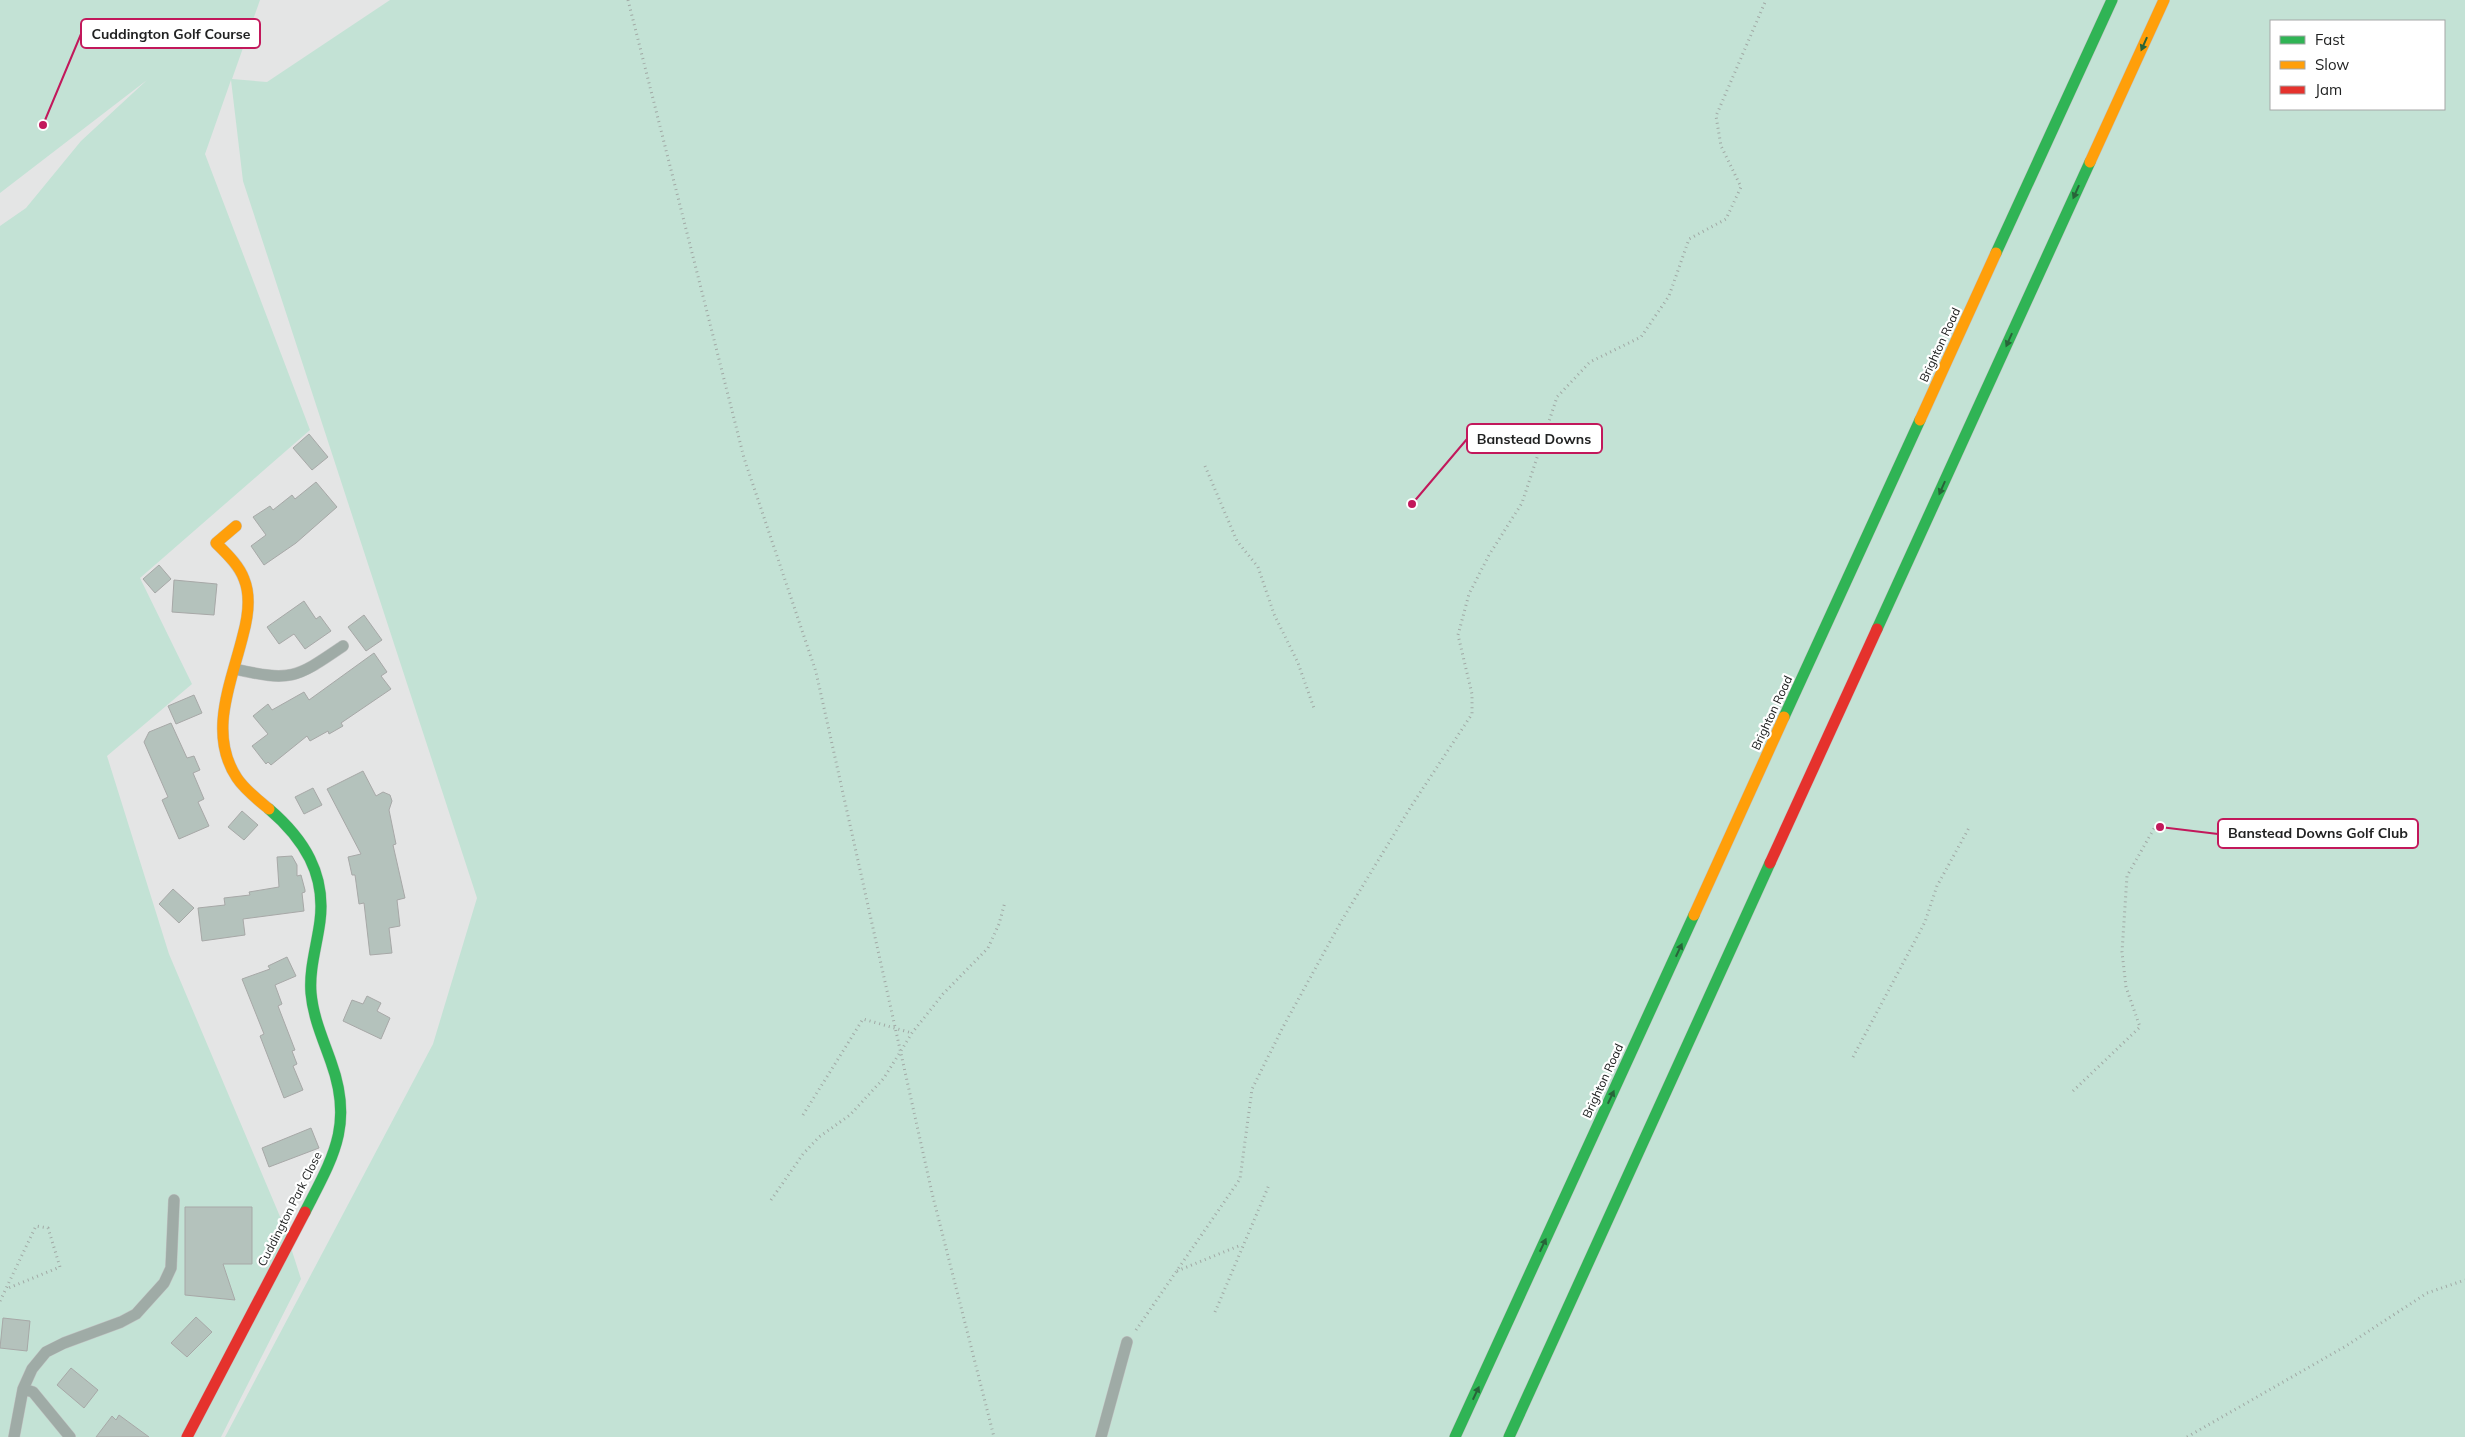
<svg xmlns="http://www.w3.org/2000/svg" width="2465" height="1437" font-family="Mulish,sans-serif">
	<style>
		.green { fill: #c3e2d5; fill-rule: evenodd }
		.building { fill: #b4c2bc; stroke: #a7a8a7 }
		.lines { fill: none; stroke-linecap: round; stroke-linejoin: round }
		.lane-casing { stroke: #c1c2c2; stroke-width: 12 }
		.fast-casing { stroke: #c1c2c2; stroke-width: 12 }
		.slow-casing { stroke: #c1c2c2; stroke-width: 12 }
		.jam-casing { stroke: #c1c2c2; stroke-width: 12 }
		.path { stroke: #a1a9a5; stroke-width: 3; stroke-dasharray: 1 4; stroke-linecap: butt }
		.lane { stroke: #9faba6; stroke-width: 11 }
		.fast { stroke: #30b455; stroke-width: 11 }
		.slow { stroke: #ff9f0a; stroke-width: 11 }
		.jam { stroke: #e5322d; stroke-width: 11 }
		.oneway { fill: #286439 }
		.labels { text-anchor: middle; stroke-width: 4.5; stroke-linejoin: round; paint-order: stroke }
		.street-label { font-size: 12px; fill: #212222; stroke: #fff }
		.leader { fill: none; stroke: #c2185b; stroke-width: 2 }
		.callout-dot { fill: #c2185b; stroke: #fff; stroke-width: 2 }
		.callout { fill: #fff; stroke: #c2185b; stroke-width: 2 }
		.callout-label { font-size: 14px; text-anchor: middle; font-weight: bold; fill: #212222 }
	</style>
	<rect width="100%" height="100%" fill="#e4e5e5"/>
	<!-- green -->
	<path class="green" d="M0,0H260L232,79L267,82L390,0H2465V1437H225L433,1044L477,898L243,181L231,80L205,154L310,430L140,578L192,684L107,756L169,954L284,1226L301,1279L221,1437H0V226L26,208L81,141L147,80L0,193ZM2271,21H2444V109H2271Z"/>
	<!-- building -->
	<path class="building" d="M309,434L328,457L312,470L293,448Z
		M316,482L337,507L296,543L264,565L251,546L266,535L253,517L270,506L273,510L292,495L295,499Z
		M159,565L171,579L155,593L143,579Z
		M174,580L217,584L214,615L172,612Z
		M304,601L316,619L320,616L331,631L305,649L294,634L279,644L267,627Z
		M364,615L382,640L366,651L348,627Z
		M374,653L387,672L381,676L391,689L341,723L343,726L329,734L328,731L310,741L307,736L271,765L268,762L266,764L252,746L268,734L253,716L268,704L272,710L304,692L309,700Z
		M194,695L202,713L176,724L168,706Z
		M171,723L187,758L194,756L200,770L193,773L204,799L198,802L209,826L179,839L162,800L168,797L144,742L149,732Z
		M363,771L376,796L383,792L390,795L392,801L389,810L396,844L393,845L405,898L397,900L400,926L389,928L392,953L370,955L364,903L359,904L355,875H352L348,857L361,854L327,789Z
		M313,788L322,805L304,814L295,797Z
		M242,811L258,825L244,840L228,827Z
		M292,856L297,865V876L301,875L305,890V892L302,893L304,911L243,919L245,935L202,941L198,908L225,905L224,898L250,895L249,892L279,887L277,857Z
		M173,889L194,908L179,923L159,904Z
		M287,957L296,976L275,985L282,1004L278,1006L295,1050L292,1051L297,1064L293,1066L303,1090L284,1098L260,1036L264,1034L242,979L270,969L268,966Z
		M367,996L381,1003L377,1011L390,1018L381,1039L343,1021L352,1000L363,1004Z
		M311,1128L319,1148L269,1167L262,1148Z
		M185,1207H252V1264H223L235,1300L185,1295Z
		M196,1317L212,1332L187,1357L171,1343Z
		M3,1318L30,1321L27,1351L0,1348Z
		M71,1368L98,1390L84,1408L57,1385Z
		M119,1415L149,1437H96L112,1416L116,1420Z"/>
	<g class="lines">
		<defs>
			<path id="lane" d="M235,669C292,682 296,678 343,646
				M23,1389L33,1392L70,1437
				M14,1437L23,1389L32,1369L46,1352L64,1343L121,1322L136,1314L164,1283L171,1268L174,1200
				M1101,1437L1127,1342"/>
			<path id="fast" d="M1996,253L2112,0
				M1877,629L2090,162
				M1784,717L1920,420
				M269,809C304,839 326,874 320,921C317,945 309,969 311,993C313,1017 323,1039 331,1062C354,1125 333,1157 305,1212
				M1455,1437L1694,915
				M1509,1437L1770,863"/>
			<path id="slow" d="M2090,162L2164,0
				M1920,420L1996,253
				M236,526L216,543C226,553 239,565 244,579C251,596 248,617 243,635C232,681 207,733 237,778C245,790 258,800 269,809
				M1694,915L1784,717"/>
			<path id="jam" d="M1770,863L1877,629
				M187,1437L305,1212"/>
		</defs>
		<!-- lane casing -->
		<use href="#lane" class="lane-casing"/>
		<!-- fast casing -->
		<use href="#fast" class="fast-casing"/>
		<!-- slow casing -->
		<use href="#slow" class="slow-casing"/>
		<!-- jam casing -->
		<use href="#jam" class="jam-casing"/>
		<!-- path -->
		<path class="path" d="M628,0L744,458L816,672L932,1193L994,1437
			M1205,466L1237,541L1258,567L1274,614L1298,663L1315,711
			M1853,1057L1925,922L1937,886L1970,826
			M2073,1091L2140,1027L2126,987L2122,952L2127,876L2156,825
			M803,1115L863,1019L912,1033
			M771,1200L803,1154L819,1137L850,1115L884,1078L912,1033L943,994L988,948L999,924L1005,902
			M1177,1271L1241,1245
			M0,1301L36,1226L48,1228L60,1267L6,1289
			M1215,1312L1269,1185
			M1136,1330L1240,1179L1252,1089L1283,1027L1342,920L1410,808L1472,714V694L1458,635L1469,594L1489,555L1522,503L1557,397L1590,362L1641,337L1669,296L1689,239L1726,219L1741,187L1721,146L1716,116L1766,0
			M2187,1437L2346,1346L2427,1293L2465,1280"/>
		<!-- lane -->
		<use href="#lane" class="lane"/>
		<!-- fast -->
		<use href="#fast" class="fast"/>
		<!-- slow -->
		<use href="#slow" class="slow"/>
		<!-- jam -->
		<use href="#jam" class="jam"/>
	</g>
	<!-- one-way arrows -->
	<defs><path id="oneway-solid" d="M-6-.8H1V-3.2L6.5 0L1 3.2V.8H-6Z" transform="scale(1.25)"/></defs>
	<g class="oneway">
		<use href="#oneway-solid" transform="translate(2144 44) rotate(114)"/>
		<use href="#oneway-solid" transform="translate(2076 192) rotate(114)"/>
		<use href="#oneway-solid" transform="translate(2009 340) rotate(114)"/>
		<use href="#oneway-solid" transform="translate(1942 488) rotate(114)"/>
		<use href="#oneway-solid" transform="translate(1679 950) rotate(-65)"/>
		<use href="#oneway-solid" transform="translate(1611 1097) rotate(-65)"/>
		<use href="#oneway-solid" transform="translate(1543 1245) rotate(-65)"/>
		<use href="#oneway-solid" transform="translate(1476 1393) rotate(-65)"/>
	</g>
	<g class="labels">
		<!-- street labels -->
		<g class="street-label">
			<text transform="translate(1940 345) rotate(-65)" y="4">Brighton Road</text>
			<text transform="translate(1772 713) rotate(-65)" y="4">Brighton Road</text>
			<text transform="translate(1603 1081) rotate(-65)" y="4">Brighton Road</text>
			<text transform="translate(290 1209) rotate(-63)" y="4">Cuddington Park Close</text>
		</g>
	</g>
	<!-- callouts -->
	<path class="leader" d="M43 125L81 34M1412 504L1467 439M2160 827L2218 834"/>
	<g class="callout-dot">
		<circle cx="43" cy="125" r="5"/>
		<circle cx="1412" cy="504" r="5"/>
		<circle cx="2160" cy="827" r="5"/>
	</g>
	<g class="callout">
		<rect x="81" y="19" width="179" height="29" rx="5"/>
		<rect x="1467" y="424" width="135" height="29" rx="5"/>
		<rect x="2218" y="819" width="200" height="29" rx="5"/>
	</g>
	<g class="callout-label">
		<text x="171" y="39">Cuddington Golf Course</text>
		<text x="1534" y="444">Banstead Downs</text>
		<text x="2318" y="838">Banstead Downs Golf Club</text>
	</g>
	<!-- legend -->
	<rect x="2270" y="20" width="175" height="90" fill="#ffffff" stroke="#a6a7a7"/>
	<rect x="2280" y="36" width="25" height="8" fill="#30b455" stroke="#a6a7a7"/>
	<text x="2315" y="45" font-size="15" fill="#212222">Fast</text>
	<rect x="2280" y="61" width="25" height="8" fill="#ff9f0a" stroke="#a6a7a7"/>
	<text x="2315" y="70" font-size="15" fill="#212222">Slow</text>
	<rect x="2280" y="86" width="25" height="8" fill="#e5322d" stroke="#a6a7a7"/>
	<text x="2315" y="95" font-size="15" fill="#212222">Jam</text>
</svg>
